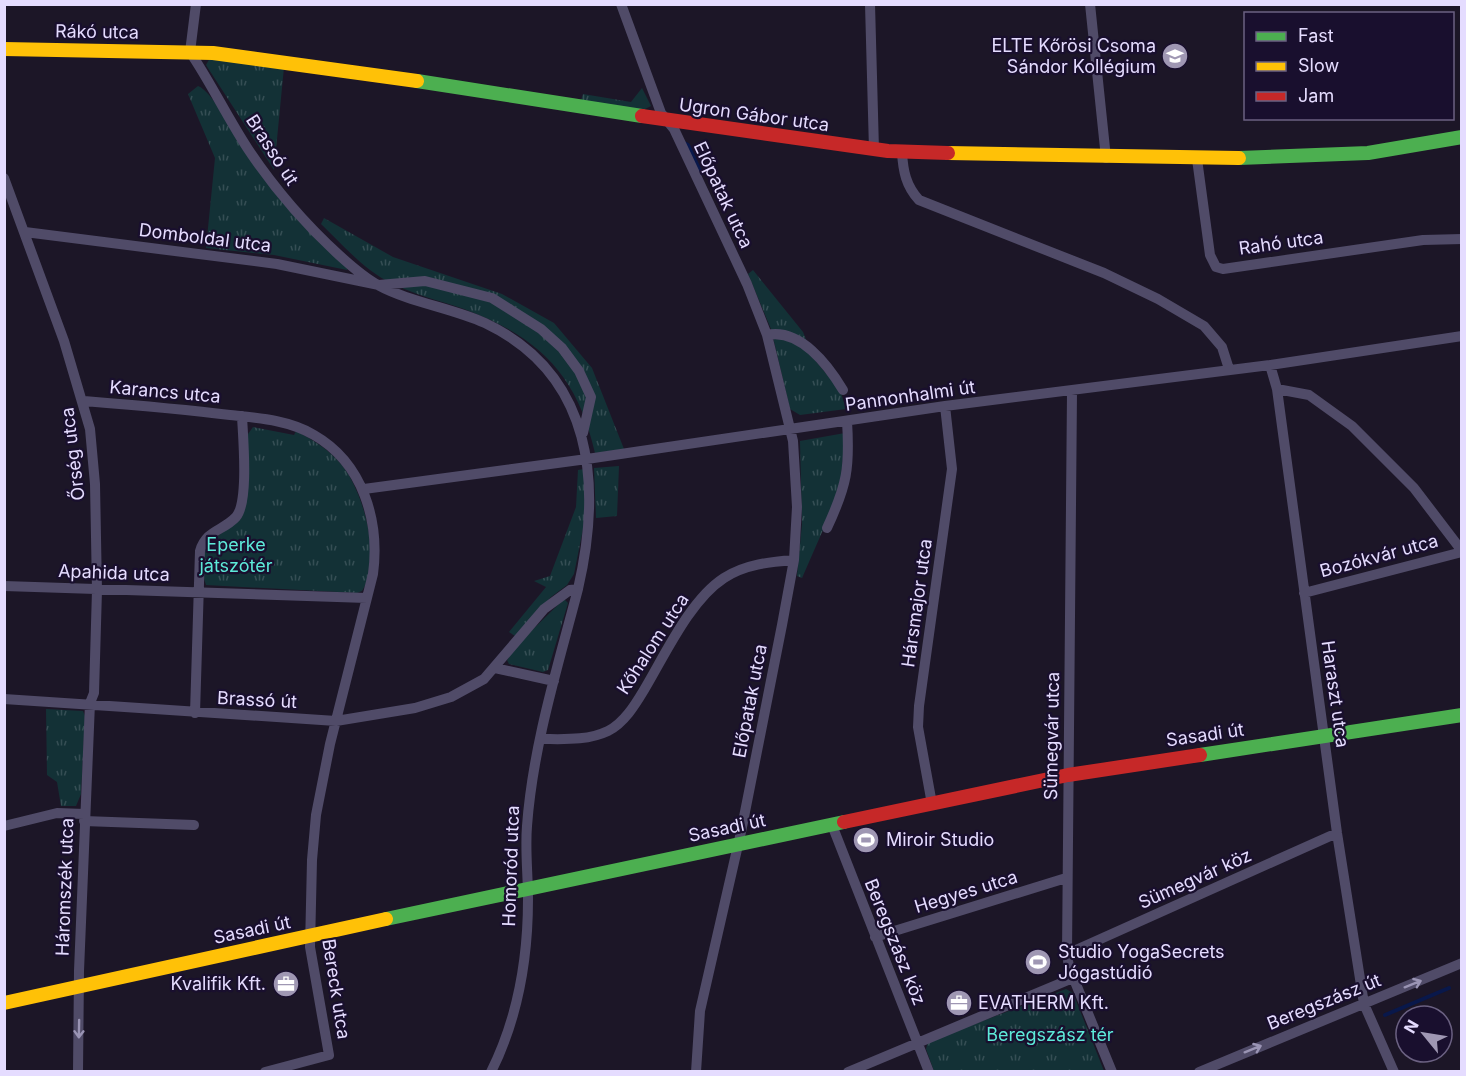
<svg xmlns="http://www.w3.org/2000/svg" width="1466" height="1076" font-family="Inter,sans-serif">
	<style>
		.grass { fill: url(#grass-tufts) }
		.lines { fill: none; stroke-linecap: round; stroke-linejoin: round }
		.stream { stroke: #09184b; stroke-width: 4 }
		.street { stroke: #504b68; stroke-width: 10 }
		.fast { stroke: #4caf50; stroke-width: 14 }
		.slow { stroke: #ffc107; stroke-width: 14 }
		.jam { stroke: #c62828; stroke-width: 14 }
		.oneway { stroke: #9a94b4 }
		.labels { text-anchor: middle; stroke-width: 4.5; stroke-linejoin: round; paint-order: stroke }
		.street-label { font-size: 18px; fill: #e5dcff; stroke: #190f2e }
		.poi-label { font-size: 18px; fill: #e5dcff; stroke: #190f2e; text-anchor: start }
		.park-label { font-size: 18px; fill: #5dead9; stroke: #190f2e }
	</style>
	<defs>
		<pattern id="grass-tufts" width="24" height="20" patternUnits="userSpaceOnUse" patternTransform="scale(1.5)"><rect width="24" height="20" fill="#133136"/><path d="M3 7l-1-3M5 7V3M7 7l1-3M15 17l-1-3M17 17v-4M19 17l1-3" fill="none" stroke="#354e54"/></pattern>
	</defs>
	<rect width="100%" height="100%" fill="#1c1627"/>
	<!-- grass -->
	<path class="grass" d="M210,58L284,67L274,170L206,65Z
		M198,86C212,91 233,132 241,145C271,191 311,229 348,268L347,270L274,255L206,248L215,158L188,94Z
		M642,88L651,106L643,110L581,100L583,94L631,102Z
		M324,218L393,257L502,294L554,323L592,368L624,449L595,453C577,374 539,337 464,309C440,301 413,294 391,283C364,270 342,244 321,224Z
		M753,270L803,332L814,359L840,390L846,409L800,415L790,409L771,329L748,274Z
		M253,427L294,435L296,431C313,440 328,449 341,464C363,490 383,560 362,591L357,593L206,585C194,551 211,540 236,523L248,434Z
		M845,433L840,491L802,578L797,576L802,524L800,441Z
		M619,466L617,516L596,518L594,468Z
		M584,469L586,514L574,574L567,585L551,597L515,636L509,632L546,587L534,581L550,576L576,507L578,470Z
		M564,599L568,603L548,670L543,672L509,664L507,660L519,643Z
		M46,709L83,711L85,716L81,794L76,806H61L57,782L47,775Z
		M1066,989L1073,993L1104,1071H934L926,1049L928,1042Z"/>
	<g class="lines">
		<!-- stream -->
		<path class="stream" d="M684,143L688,145L701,173
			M1385,1015L1449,988"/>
		<!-- street -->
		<path class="street" d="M621,4L661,113L674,129L747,284L767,335L793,441L797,507L794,560L782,625L741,832L700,1011L696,1072
			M870,4L874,150
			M1090,4L1106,158
			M902,152C903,171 906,186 919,200L1104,273L1158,299L1204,326L1222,347L1229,369
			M1197,159L1210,255L1216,267L1223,269L1423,240L1462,239
			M4,178L64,341L90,429L95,484L97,590L94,693L90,703L79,971L78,1072
			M25,232L277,264L379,285L425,281L492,298L541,329L562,348L579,371L591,397L583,433
			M767,335C800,328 828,365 843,390
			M1270,365L1277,389L1309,395L1352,426L1414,488L1462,551
			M1277,389L1337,833L1364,1004L1394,1072
			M1072,392L1067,954L1069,967L1112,1072
			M84,401C133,405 181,409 230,415C258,418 289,420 314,435C363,463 380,521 373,574L330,744L316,815L312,860L310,947L329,1055L265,1072
			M364,489L587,459L945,406L1270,365L1462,336
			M827,528C847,485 850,468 847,421
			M4,586L367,598
			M1304,593L1462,552
			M495,668L554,681
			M4,699L336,721L415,708L451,697L484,679L544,609L570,590L578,589C602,485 594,375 485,323C452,308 409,302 378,285C365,278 350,265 339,255C304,223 274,188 248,149C227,117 211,83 190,52L196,4
			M195,713L200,551C206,530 223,531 236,517C249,502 243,438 242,416
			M540,739C563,739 587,741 608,731C624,723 635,705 644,690C665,655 690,600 724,578C745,564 770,562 794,560
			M932,804L918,727L919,706L952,469L945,406
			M84,821L194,825
			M832,825L929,1072
			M4,826L57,813L84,814
			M875,937L1066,878
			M1067,954L1337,833
			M491,1072C518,1018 528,958 528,899C528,874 525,850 527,826C533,745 558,666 578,589
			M848,1072L1073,978
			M1199,1072L1462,963"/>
		<!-- fast -->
		<path class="fast" d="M417,81L642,116
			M1239,158L1368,153L1462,137
			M1200,755L1462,715
			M386,919L844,822"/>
		<!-- slow -->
		<path class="slow" d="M4,49L213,53L417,81
			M948,153L1239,158
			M4,1003L386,919"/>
		<!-- jam -->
		<path class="jam" d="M642,116L888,151L948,153
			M844,822L1068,775L1200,755"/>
	</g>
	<!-- one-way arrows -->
	<defs><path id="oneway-shaft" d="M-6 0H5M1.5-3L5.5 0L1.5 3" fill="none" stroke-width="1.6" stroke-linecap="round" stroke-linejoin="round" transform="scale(1.5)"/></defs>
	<g class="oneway">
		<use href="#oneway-shaft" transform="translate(1413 984) rotate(-22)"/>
		<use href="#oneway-shaft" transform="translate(79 1029) rotate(91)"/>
		<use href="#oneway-shaft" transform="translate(1253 1049) rotate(-22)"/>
	</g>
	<!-- icons -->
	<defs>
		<symbol id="university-disc" viewBox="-11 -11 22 22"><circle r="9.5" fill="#9f97b3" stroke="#190f2e"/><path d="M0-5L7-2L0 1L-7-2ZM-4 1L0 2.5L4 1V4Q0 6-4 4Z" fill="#fff"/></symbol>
		<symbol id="stadium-disc" viewBox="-11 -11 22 22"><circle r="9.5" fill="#9f97b3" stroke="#190f2e"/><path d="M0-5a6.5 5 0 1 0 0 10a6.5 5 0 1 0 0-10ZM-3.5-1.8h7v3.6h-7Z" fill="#fff"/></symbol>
		<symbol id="office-disc" viewBox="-11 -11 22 22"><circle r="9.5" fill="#9f97b3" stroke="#190f2e"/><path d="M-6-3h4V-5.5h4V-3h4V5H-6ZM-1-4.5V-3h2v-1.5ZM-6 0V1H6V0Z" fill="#fff"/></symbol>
	</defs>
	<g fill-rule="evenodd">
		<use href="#university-disc" x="1160" y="41" width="30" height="30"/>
		<use href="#stadium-disc" x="851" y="825" width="30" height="30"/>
		<use href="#stadium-disc" x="1023" y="947" width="30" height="30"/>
		<use href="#office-disc" x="271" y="969" width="30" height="30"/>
		<use href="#office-disc" x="944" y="988" width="30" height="30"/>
	</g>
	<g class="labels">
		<!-- street labels -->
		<g class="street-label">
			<text transform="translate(97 32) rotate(1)" y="6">Rákó utca</text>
			<text transform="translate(754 115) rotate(8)" y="6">Ugron Gábor utca</text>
			<text transform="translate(272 150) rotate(57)" y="6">Brassó út</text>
			<text transform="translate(723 195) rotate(65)" y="6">Előpatak utca</text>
			<text transform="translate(205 238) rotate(7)" y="6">Domboldal utca</text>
			<text transform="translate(1281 243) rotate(-8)" y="6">Rahó utca</text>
			<text transform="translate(165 392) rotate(5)" y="6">Karancs utca</text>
			<text transform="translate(910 396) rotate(-8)" y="6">Pannonhalmi út</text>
			<text transform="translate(73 454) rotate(-97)" y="6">Őrség utca</text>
			<text transform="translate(1379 556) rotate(-15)" y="6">Bozókvár utca</text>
			<text transform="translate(114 573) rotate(2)" y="6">Apahida utca</text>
			<text transform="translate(917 603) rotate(-82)" y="6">Hársmajor utca</text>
			<text transform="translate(653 644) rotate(-57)" y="6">Kőhalom utca</text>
			<text transform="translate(1335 694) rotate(82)" y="6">Haraszt utca</text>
			<text transform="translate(257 700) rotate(3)" y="6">Brassó út</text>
			<text transform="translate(750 701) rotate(-79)" y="6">Előpatak utca</text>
			<text transform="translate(1205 735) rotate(-8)" y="6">Sasadi út</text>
			<text transform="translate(1052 736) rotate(-89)" y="6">Sümegvár utca</text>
			<text transform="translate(727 828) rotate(-12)" y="6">Sasadi út</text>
			<text transform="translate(511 866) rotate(-88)" y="6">Homoród utca</text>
			<text transform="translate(1195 879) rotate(-24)" y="6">Sümegvár köz</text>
			<text transform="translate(65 887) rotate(-88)" y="6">Háromszék utca</text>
			<text transform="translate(966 892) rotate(-17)" y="6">Hegyes utca</text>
			<text transform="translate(252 930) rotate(-12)" y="6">Sasadi út</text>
			<text transform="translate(895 942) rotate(68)" y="6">Beregszász köz</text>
			<text transform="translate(336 989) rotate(81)" y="6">Bereck utca</text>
			<text transform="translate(1324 1002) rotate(-22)" y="6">Beregszász út</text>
		</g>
		<!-- poi labels -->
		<g class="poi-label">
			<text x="1156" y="52" text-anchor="end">ELTE Kőrösi Csoma<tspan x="1156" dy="21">Sándor Kollégium</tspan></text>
			<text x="886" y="846">Miroir Studio</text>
			<text x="1058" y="958">Studio YogaSecrets<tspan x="1058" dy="21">Jógastúdió</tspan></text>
			<text x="266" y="990" text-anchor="end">Kvalifik Kft.</text>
			<text x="978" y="1009">EVATHERM Kft.</text>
		</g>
		<!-- park labels -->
		<g class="park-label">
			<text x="236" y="551">Eperke<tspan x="236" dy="21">játszótér</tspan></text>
			<text x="1050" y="1041">Beregszász tér</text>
		</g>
	</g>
	<!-- border -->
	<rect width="1466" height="1076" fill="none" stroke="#e5dcff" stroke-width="12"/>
	<!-- legend -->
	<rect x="1244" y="12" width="210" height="108" fill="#190f2e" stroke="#6b6182" stroke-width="1.5"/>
	<rect x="1256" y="32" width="30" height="9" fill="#4caf50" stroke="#6b6182" stroke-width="1.5"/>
	<text x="1298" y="42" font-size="18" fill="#e5dcff">Fast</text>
	<rect x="1256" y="62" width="30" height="9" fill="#ffc107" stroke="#6b6182" stroke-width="1.5"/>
	<text x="1298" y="72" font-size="18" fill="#e5dcff">Slow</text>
	<rect x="1256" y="92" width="30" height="9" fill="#c62828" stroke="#6b6182" stroke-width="1.5"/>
	<text x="1298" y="102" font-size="18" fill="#e5dcff">Jam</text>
	<!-- north arrow -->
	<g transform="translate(1424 1034) rotate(300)"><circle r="28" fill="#190f2e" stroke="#6b6182" stroke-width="1.5"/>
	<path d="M0-4.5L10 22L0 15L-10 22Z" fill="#9f97b3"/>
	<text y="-9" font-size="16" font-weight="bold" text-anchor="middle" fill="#e5dcff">N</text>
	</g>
</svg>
